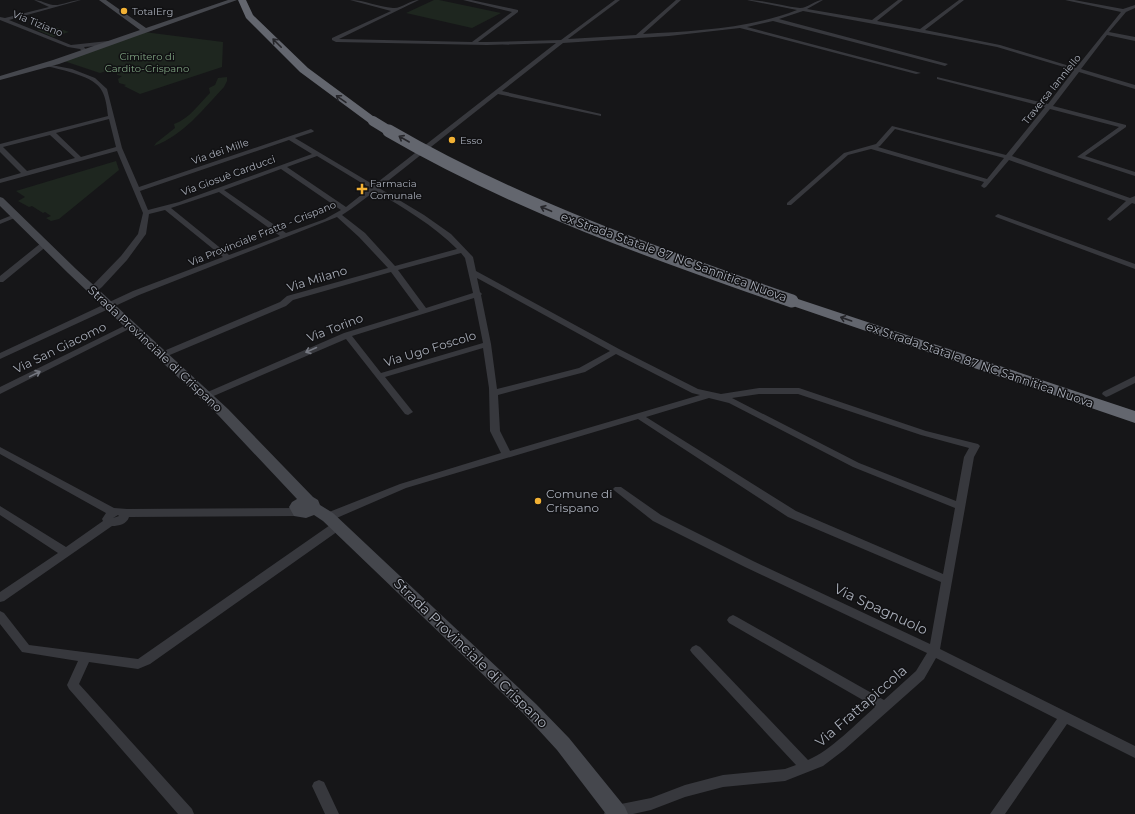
<svg xmlns="http://www.w3.org/2000/svg" width="1135" height="814" font-family="Montserrat,sans-serif">
	<style>
		.green { fill: #1e261f }
		.lines { fill: none; stroke-linecap: round; stroke-linejoin: round }
		.street { fill: #37383d; fill-rule: evenodd }
		.secondary { fill: #45474d; fill-rule: evenodd }
		.highway { fill: #63666e; fill-rule: evenodd }
		.highway-bridge-far1 { stroke: #63666e; stroke-width: 10 }
		.highway-bridge { stroke: #63666e; stroke-width: 13 }
		.oneway { stroke: #26262a }
		.oneway2 { stroke: #757881 }
		.poi-dot { fill: #f2b134; stroke: #111113; stroke-width: 1.5 }
		.labels { text-anchor: middle; stroke-width: 3; stroke-linejoin: round; paint-order: stroke }
		.far-poi-label { font-size: 10px; fill: #a8adb8; stroke: #111113; text-anchor: start }
		.far-street-label { font-size: 10px; fill: #a8adb8; stroke: #111113 }
		.far-park-label { font-size: 10px; fill: #7fa381; stroke: #111113 }
		.street-label { font-size: 12px; fill: #a8adb8; stroke: #111113 }
		.poi-label { font-size: 12px; fill: #a8adb8; stroke: #111113; text-anchor: start }
		.near-street-label { font-size: 14px; fill: #a8adb8; stroke: #111113 }
	</style>
	<rect width="100%" height="100%" fill="#161618"/>
	<!-- green -->
	<path class="green" d="M434,0H439L501,13L472,28L406,13Z
		M52,26L69,32L53,37L37,30Z
		M144,32L223,42L222,67L140,94L124,86L126,85L119,83L118,79L122,76L117,75V71L112,69L100,73L64,61Z
		M227,77V81L224,87C203,109 184,135 154,146L156,143L175,128L174,124C189,119 199,104 210,93L209,88L215,85L218,78Z
		M116,161L119,170L59,219L51,221L46,218L51,216L45,212L43,213L32,206L29,207L18,201L25,197L16,191Z"/>
	<g class="lines">
		<!-- street -->
		<path class="street" d="M34,0C41,0 46,4 53,5C60,6 73,0 81,0L9,20L71,45L108,41L111,43L108,45L84,47L88,52L85,54L80,49L68,47L0,20V17L5,18L49,7Z
			M350,0C365,0 378,7 393,8C401,9 410,0 419,0L339,39L472,42L512,12L463,0H471L518,10V12L478,42H487L561,40L615,0H620L568,39L636,35L676,0H681L643,34C694,31 748,29 797,10L747,0C765,0 782,6 800,8C808,8 815,0 823,0L807,9L872,20L898,0H903L877,21L920,29L959,0H964L925,30L1000,45L1076,68L1121,12L1065,0H1074L1123,9L1135,5V8L1126,12L1109,32L1135,37V41L1107,35L1081,69L1135,85V89L1079,72L1053,106L1126,125V127L1085,156L1135,172V176L1077,157L1119,127L1050,109L1012,156L1130,198L1135,196V204L1132,203L1110,221L1107,219L1108,218L1126,201L1009,160L986,187L984,188L981,186L984,182L871,149L848,155L791,205H787V203L844,153L876,144L892,126L1006,155L1045,107L937,79V77L1048,104L1074,70L997,47L951,38L803,11L779,19L948,64L945,66L773,21L747,27L921,73L916,74L740,28L669,36L563,43L502,91L601,114V116L498,94L379,188L424,215L451,234L473,257L476,271L619,349L698,389L721,394L759,388H799L926,431L978,444L980,446L974,457L940,649L1135,746V758L1067,724L1005,814H990L1057,719L936,658L924,679L844,750L823,766L785,781L723,787L685,797L651,810L633,814H604L606,809L616,805L651,798L685,785L723,775L785,769L796,765L692,653L690,650L692,647L696,645L700,647L808,760C830,751 857,723 875,707L729,623L727,620L729,617L733,615L737,617L884,700L916,671L927,653L745,567L653,521L615,491L613,489L615,487H621L661,515L753,561L930,644L941,582L788,517L638,419L406,488L332,520H324L323,517L324,514L400,484L501,453L490,431L489,388L483,348L385,377L413,412L408,415L405,414L346,339L209,398H203L202,396L203,394L344,333L419,310L391,272L293,300L286,306L165,357H159L158,355L159,353L280,302L287,296L388,268L359,237L337,217L139,295L0,359V353L133,291L223,257L165,210L149,214L146,234L127,260L102,287L96,292H90L89,290L90,288L121,256L138,234L143,213L117,151L0,183V179L21,173L0,152V144L108,116C107,108 106,98 102,91C95,76 62,70 46,66V64L72,69L95,78L107,89L122,148L139,187L311,129L314,131L313,132L295,138L374,185L556,43L487,45L336,42L332,40V38L391,11ZM109,119L116,147L81,157L56,133ZM895,129L1004,158L987,179L878,147L880,146ZM50,135L75,158L27,171L3,147ZM289,140L312,154L179,202L148,210L140,191ZM317,156L370,188L346,207L287,167ZM281,169L341,210L325,219L286,233L224,190ZM375,191C404,208 433,225 457,249L395,266L365,233L342,215L351,209ZM219,192L280,236L229,255L171,208ZM461,253L465,258L473,293L426,308L398,270ZM477,278L610,351L579,368L497,389L491,344L481,295L482,294L480,292ZM474,298L483,343L381,373L352,336ZM616,354L692,393L700,395L510,451L500,431L498,395L585,372ZM759,394H798L921,435L969,448L964,457L956,501L859,463L732,398ZM709,398L729,403L853,467L955,508L943,574L796,511L646,417Z
			M15,214L17,215V217L0,224V220Z
			M998,214L1135,264V269L996,217L995,216Z
			M41,243H47L48,245L3,282H0V276Z
			M128,324H131L135,326L0,394V387Z
			M1135,376V383L1109,396L1106,397L1102,394L1103,392Z
			M0,447L114,508L127,509L299,508L303,509L304,512L303,515L299,516L129,517C127,524 119,526 112,526L4,601L0,602V592L58,553L0,515V506L66,547L103,521L102,519L106,513L0,454ZM118,515L119,516L113,518Z
			M337,522L341,523L342,526L341,529L150,664L138,669L89,662L79,684L192,809L194,814H178L69,689L67,685L78,661L22,652L0,624V611L4,613L29,645L138,659L333,523Z
			M319,780L324,782L339,814H325L312,786L314,782Z"/>
		<!-- secondary -->
		<path class="secondary" d="M99,0H106L146,28L228,0H237L59,64L0,80V76L53,60L140,30Z
			M0,197L3,198L76,269L228,409L313,497L318,500L320,505L333,513L536,704L569,738L625,807L628,814H606L557,750L524,714L323,521L314,515L306,518L294,516L289,507L292,502L297,499L218,415L68,273L0,206Z"/>
		<!-- highway -->
		<path class="highway" d="M238,0H246L253,15L308,68L377,119L379,121L377,123H369L300,72L246,18Z
			M792,297L1135,411V423L787,304L785,301L787,298Z"/>
		<!-- highway-bridge-far1 -->
		<path class="highway-bridge-far1" d="M373,121L391,132"/>
		<!-- highway-bridge -->
		<path class="highway-bridge" d="M389,131C516,205 654,253 792,301"/>
	</g>
	<!-- one-way arrows -->
	<defs><path id="oneway-shaft" d="M-6 0H5M1.5-3L5.5 0L1.5 3" fill="none" stroke-width="1.6" stroke-linecap="round" stroke-linejoin="round"/></defs>
	<g class="oneway">
		<use href="#oneway-shaft" transform="translate(277 43) rotate(-135)"/>
		<use href="#oneway-shaft" transform="translate(341 99) rotate(-145)"/>
		<use href="#oneway-shaft" transform="translate(404 139) rotate(-150)"/>
		<use href="#oneway-shaft" transform="translate(546 209) rotate(-157)"/>
		<use href="#oneway-shaft" transform="translate(846 319) rotate(-161)"/>
	</g>
	<g class="oneway2">
		<use href="#oneway-shaft" transform="translate(311 350) rotate(156)"/>
		<use href="#oneway-shaft" transform="translate(35 374) rotate(-26)"/>
	</g>
	<!-- markers -->
	<g class="poi-dot">
		<circle cx="124" cy="11" r="4"/>
		<circle cx="452" cy="140" r="4"/>
		<path d="M360 183h4v4h4v4h-4v4h-4v-4h-4v-4h4z"/>
		<circle cx="538" cy="501" r="4"/>
	</g>
	<g class="labels">
		<!-- far-poi labels -->
		<g class="far-poi-label">
			<text x="132" y="15">TotalErg</text>
			<text x="460" y="144">Esso</text>
			<text x="370" y="187">Farmacia<tspan x="370" dy="12">Comunale</tspan></text>
		</g>
		<!-- far-street labels -->
		<g class="far-street-label">
			<text transform="translate(38 23) rotate(22)" y="4">Via Tiziano</text>
			<text transform="translate(1051 89) rotate(-51)" y="4">Traversa Ianniello</text>
			<text transform="translate(220 151) rotate(-19)" y="4">Via dei Mille</text>
			<text transform="translate(228 175) rotate(-20)" y="4">Via Giosuè Carducci</text>
			<text transform="translate(262 233) rotate(-22)" y="4">Via Provinciale Fratta - Crispano</text>
		</g>
		<!-- far-park labels -->
		<g class="far-park-label">
			<text x="147" y="60">Cimitero di<tspan x="147" dy="12">Cardito-Crispano</tspan></text>
		</g>
		<!-- street labels -->
		<g class="street-label">
			<text transform="translate(674 257) rotate(20)" y="4">ex Strada Statale 87 NC Sannitica Nuova</text>
			<text transform="translate(317 279) rotate(-17)" y="4">Via Milano</text>
			<text transform="translate(335 328) rotate(-21)" y="4">Via Torino</text>
			<text transform="translate(60 348) rotate(-26)" y="4">Via San Giacomo</text>
			<text transform="translate(155 349) rotate(43)" y="4">Strada Provinciale di Crispano</text>
			<text transform="translate(430 349) rotate(-17)" y="4">Via Ugo Foscolo</text>
			<text transform="translate(980 365) rotate(19)" y="4">ex Strada Statale 87 NC Sannitica Nuova</text>
		</g>
		<!-- poi labels -->
		<g class="poi-label">
			<text x="546" y="498">Comune di<tspan x="546" dy="14">Crispano</tspan></text>
		</g>
		<!-- near-street labels -->
		<g class="near-street-label">
			<text transform="translate(881 609) rotate(25)" y="5">Via Spagnuolo</text>
			<text transform="translate(471 653) rotate(44)" y="5">Strada Provinciale di Crispano</text>
			<text transform="translate(861 706) rotate(-41)" y="5">Via Frattapiccola</text>
		</g>
	</g>
</svg>
